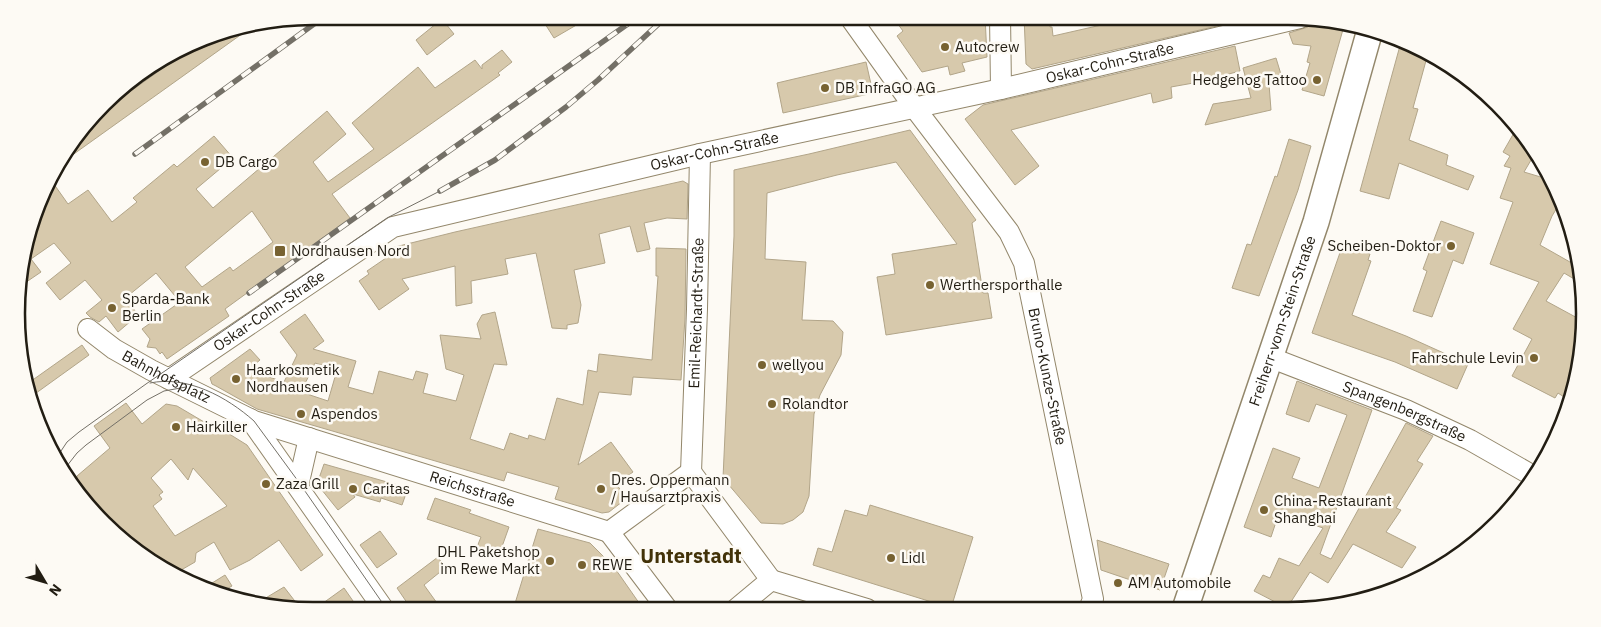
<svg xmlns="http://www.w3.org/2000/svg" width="1601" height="627" font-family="'IBM Plex Sans',sans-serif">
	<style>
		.building { fill: #d7c9ac; stroke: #b2a589; fill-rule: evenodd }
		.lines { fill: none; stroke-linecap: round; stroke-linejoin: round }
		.minor-casing { stroke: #93876b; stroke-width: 22 }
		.major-casing { stroke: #93876b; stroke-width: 28 }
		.minor { stroke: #fff; stroke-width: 20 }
		.major { stroke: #fff; stroke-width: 25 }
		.tram { stroke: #747067; stroke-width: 1 }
		.rail-casing { stroke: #747067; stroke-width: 5.5 }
		.rail { stroke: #fdfaf4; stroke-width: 4; stroke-dasharray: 11; stroke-linecap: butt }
		.poi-dot { fill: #776231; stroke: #fdfaf4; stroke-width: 2 }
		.labels { text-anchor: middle; stroke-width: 5; stroke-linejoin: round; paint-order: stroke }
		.poi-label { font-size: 15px; fill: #221d13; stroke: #fdfaf4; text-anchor: start }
		.street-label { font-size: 15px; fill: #221d13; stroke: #fdfaf4 }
		.district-label { font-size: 20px; font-weight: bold; fill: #423209; stroke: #fdfaf4 }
		.rim { fill: none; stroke: #221d13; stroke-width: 2.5 }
	</style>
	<rect width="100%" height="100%" fill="#fdfaf4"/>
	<!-- building -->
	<path class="building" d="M540,16H592L554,38Z
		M892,16H985L987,57L962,63L965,71L950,75L948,66L922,72L897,36L903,31Z
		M1024,16H1049L1050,27H1052L1053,36L1141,16H1228L1230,23L1032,69L1026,64Z
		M442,19L454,34L427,55L416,40Z
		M1311,20L1344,26L1324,96L1302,90L1310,63L1307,62L1311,46L1293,44L1289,33L1308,27Z
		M253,26L64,161L61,158L96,116L198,43L218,32Z
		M1401,42L1427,57L1413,108L1418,109L1409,140L1448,155L1446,165L1474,176L1468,190L1399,163L1389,199L1360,191Z
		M1235,46L1240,71L1199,82L1171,87L1172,98L1153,103L1151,93L1011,130L1039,166L1015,185L965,119L983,105Z
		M502,50L512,62L498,73L500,75L332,194L350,218L225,309L229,316L167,359L162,352L160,354L156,348L147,347L150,339L142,329L180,302L156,273L129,295L134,301L130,304L138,315L118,332L106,316L99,322L90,317L86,313L102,300L85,280L60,300L46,283L71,263L54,243L31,259L41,272L19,287V274L51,180L68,204L88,190L112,222L137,202L133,198L174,164L177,167L214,136L233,158L196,189L213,208L327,111L346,134L313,162L328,182L374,149L352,123L418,67L435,88L475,60L482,69V65ZM252,211L273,242L233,271L230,267L202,287L185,267Z
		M1276,58L1283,81L1269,84L1271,110L1205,125L1213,104L1251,98L1243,68Z
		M866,62L873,93L783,113L777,83Z
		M910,130L976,220L972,223L983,293H988L992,318L886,335L877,277L895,274L892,254L957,244L896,162L837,175L767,193L765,259L806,262L802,320L833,321L843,332L841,355L820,395L814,414L809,496L803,512L793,520L783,524L761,523L723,478L734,236V170L809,154Z
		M1515,131L1534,155L1524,172L1554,181L1560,203L1552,216L1540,245L1577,266L1581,283L1564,273L1546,301L1581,320L1570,401L1558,393L1555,398L1512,376L1532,339L1513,329L1539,282L1490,264L1513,202L1500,198L1511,168L1504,166L1510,156L1503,152Z
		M1289,139L1311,146L1298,190L1259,296L1232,288L1247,244L1251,245L1275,176L1277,177Z
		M683,181L688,184L687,219L667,218L644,223L650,249L637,252L630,226L599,234L605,263L574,270L581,305L578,323L567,325V329L552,328L536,253L505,259L508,274L471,281L472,303L456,306L455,266L402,279L409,289L379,310L359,281L369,274L367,271L386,258L391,248L455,232Z
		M1441,221L1474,233L1463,264L1453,260L1432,317L1413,311L1427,271L1423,269Z
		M1343,244L1370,254L1368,260L1371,261L1352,315L1406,336L1468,364L1457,389L1395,362L1312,333Z
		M656,248L686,249L685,318L681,380L633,377L631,395L599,392L578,465L611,442L633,472L616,484L627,498L609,512L602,513L555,499L559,487L507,472L504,481L257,409L216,386L212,384L210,378L250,349L260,360L248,370L284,382L297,355L280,332L305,314L324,341L313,349L356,361L348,387L373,394L379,371L413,380L416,371L428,374L423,393L456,401L464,375L446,369L440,335L481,339L477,324L482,315L495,312L507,365L494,364L470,439L504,450L510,433L528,439L529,435L545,440L557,398L583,405L588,370L597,372L599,354L652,360L658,276H656ZM315,363L337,370L328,401L301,392Z
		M82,345L89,355L32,396L27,384Z
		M1297,381L1372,410L1320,554L1331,559L1406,423L1433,436L1417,461L1423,464L1396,508L1401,510L1386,532L1416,547L1402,568L1353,544L1328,583L1310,572L1287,608L1254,591L1263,575L1270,578L1279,558L1299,566L1323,528L1279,513L1271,537L1244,527L1273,448L1300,458L1292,478L1319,488L1347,415L1316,404L1309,422L1286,414Z
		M126,403L142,424L166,404L177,406L216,429L218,427L247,445L323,555L301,571L279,540L250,560L230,570L214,542L196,553L195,562L176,573L132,549L75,488L77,476L110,448L94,426ZM171,459L188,480L193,468L227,506L175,536L153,506L162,499L159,495L163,492L151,478Z
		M324,464L408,488L402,505L381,498L380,502L353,494L355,497L338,510L317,484Z
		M435,498L471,510L469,513L509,527L499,555L477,547L481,537L427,519Z
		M870,505L973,537L951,608L813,565L818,548L832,552L845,510L867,516Z
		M538,529L590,543L614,567L644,610H513Z
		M380,531L397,554L377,568L360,545Z
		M1097,540L1169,564L1160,590L1101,570Z
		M438,557L445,568L424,585L442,610H412L397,588Z
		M225,575L232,586L217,594L204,588Z
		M284,587L301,609L259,602Z
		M344,588L360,611H312Z"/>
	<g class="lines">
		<defs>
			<g id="minor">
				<path id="s1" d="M849,16L914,107L1009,232L1024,263L1093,599L1089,609"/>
				<path d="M1000,16L1001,89"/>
				<path id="s2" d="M88,329L114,349L151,370L254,421L609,532"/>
				<path id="s3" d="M1269,357L1406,410L1470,440L1535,477"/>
				<path id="s4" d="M169,379L393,227L700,154L1001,89L1300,18"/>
				<path d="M250,419L385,611"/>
				<path id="s5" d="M691,472L697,309L700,154"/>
				<path d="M691,472L771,580"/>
				<path d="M298,486L309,438"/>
				<path d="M609,532L691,472"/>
				<path d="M609,532L668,610"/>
				<path d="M771,580L867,609"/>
				<path d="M735,610L771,580"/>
			</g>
			<g id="major">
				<path id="s6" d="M1185,609L1316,222L1370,30"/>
			</g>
		</defs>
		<!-- minor casing -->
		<use href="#minor" class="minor-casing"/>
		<!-- major casing -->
		<use href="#major" class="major-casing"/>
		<!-- minor -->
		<use href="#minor" class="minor"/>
		<!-- major -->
		<use href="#major" class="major"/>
		<!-- tram -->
		<path class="tram" d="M150,383C187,375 227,397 254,421L298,481L388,611
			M57,457L67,442L79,432L146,384L387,218L440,191
			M63,471L77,453L86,445L147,400L164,391L186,387"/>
		<defs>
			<path id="rail" d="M111,98L141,76
				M135,154L325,16
				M440,191L495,160L566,107L598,80L667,16
				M249,293L639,16"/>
		</defs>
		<!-- rail casing -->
		<use href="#rail" class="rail-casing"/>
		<!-- rail -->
		<use href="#rail" class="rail"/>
	</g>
	<!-- markers -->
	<g class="poi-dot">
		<circle cx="945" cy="47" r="5"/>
		<circle cx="1317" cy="80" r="5"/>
		<circle cx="825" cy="88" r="5"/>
		<circle cx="205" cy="162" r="5"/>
		<circle cx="1451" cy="246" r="5"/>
		<rect x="274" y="245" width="12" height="12" rx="2.5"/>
		<circle cx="930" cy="285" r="5"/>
		<circle cx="112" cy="308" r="5"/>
		<circle cx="1534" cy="358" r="5"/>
		<circle cx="762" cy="365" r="5"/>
		<circle cx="236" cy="379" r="5"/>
		<circle cx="772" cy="404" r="5"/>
		<circle cx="301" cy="414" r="5"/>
		<circle cx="176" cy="427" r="5"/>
		<circle cx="266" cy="484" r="5"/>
		<circle cx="353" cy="489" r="5"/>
		<circle cx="601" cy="489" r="5"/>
		<circle cx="1264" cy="510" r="5"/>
		<circle cx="891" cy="558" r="5"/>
		<circle cx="550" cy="561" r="5"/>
		<circle cx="582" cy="565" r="5"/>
		<circle cx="1118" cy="583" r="5"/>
	</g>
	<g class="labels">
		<!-- poi labels -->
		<g class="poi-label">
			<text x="955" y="52">Autocrew</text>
			<text x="1307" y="85" text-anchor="end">Hedgehog Tattoo</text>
			<text x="835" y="93">DB InfraGO AG</text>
			<text x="215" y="167">DB Cargo</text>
			<text x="1441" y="251" text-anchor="end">Scheiben-Doktor</text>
			<text x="291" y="256">Nordhausen Nord</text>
			<text x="940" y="290">Werthersporthalle</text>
			<text x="122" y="304">Sparda-Bank<tspan x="122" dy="17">Berlin</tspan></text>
			<text x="1524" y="363" text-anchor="end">Fahrschule Levin</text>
			<text x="772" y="370">wellyou</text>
			<text x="246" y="375">Haarkosmetik<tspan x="246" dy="17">Nordhausen</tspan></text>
			<text x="782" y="409">Rolandtor</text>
			<text x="311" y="419">Aspendos</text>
			<text x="186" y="432">Hairkiller</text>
			<text x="611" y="485">Dres. Oppermann<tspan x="611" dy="17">/ Hausarztpraxis</tspan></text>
			<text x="276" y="489">Zaza Grill</text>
			<text x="363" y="494">Caritas</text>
			<text x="1274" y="506">China-Restaurant<tspan x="1274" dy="17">Shanghai</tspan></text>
			<text x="540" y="557" text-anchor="end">DHL Paketshop<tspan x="540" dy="17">im Rewe Markt</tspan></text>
			<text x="901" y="563">Lidl</text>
			<text x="592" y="570">REWE</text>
			<text x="1128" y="588">AM Automobile</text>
		</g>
		<!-- street labels -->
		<g class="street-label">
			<text dy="5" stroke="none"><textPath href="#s4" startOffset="1006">Oskar-Cohn-Straße</textPath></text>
			<text dy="5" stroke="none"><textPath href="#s4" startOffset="601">Oskar-Cohn-Straße</textPath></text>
			<text dy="5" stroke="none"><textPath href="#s4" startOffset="121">Oskar-Cohn-Straße</textPath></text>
			<text dy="5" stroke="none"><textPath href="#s5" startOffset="159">Emil-Reichardt-Straße</textPath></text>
			<text dy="5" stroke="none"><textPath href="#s6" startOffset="304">Freiherr-vom-Stein-Straße</textPath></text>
			<text dy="5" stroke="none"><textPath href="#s1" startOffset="419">Bruno-Kunze-Straße</textPath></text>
			<text dy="5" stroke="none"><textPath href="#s2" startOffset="92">Bahnhofsplatz</textPath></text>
			<text dy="5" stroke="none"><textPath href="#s3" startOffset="146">Spangenbergstraße</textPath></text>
			<text dy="5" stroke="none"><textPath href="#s2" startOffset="419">Reichsstraße</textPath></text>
		</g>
		<!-- district labels -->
		<g class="district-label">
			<text x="691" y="563">Unterstadt</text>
		</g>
	</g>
	<!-- crop -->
	<path d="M0 0H1601V627H0ZM313 25H1288A288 288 0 0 1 1576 313V314A288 288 0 0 1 1288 602H313A288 288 0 0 1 25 314V313A288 288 0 0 1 313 25Z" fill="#fdfaf4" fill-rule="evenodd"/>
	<path class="rim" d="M313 25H1288A288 288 0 0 1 1576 313V314A288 288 0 0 1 1288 602H313A288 288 0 0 1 25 314V313A288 288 0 0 1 313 25Z"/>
	<!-- north arrow -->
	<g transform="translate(45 582) rotate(128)" stroke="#fdfaf4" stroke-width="4" paint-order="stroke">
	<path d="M0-4L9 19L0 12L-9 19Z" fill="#221d13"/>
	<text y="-8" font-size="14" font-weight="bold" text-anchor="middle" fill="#221d13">N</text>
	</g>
</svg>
